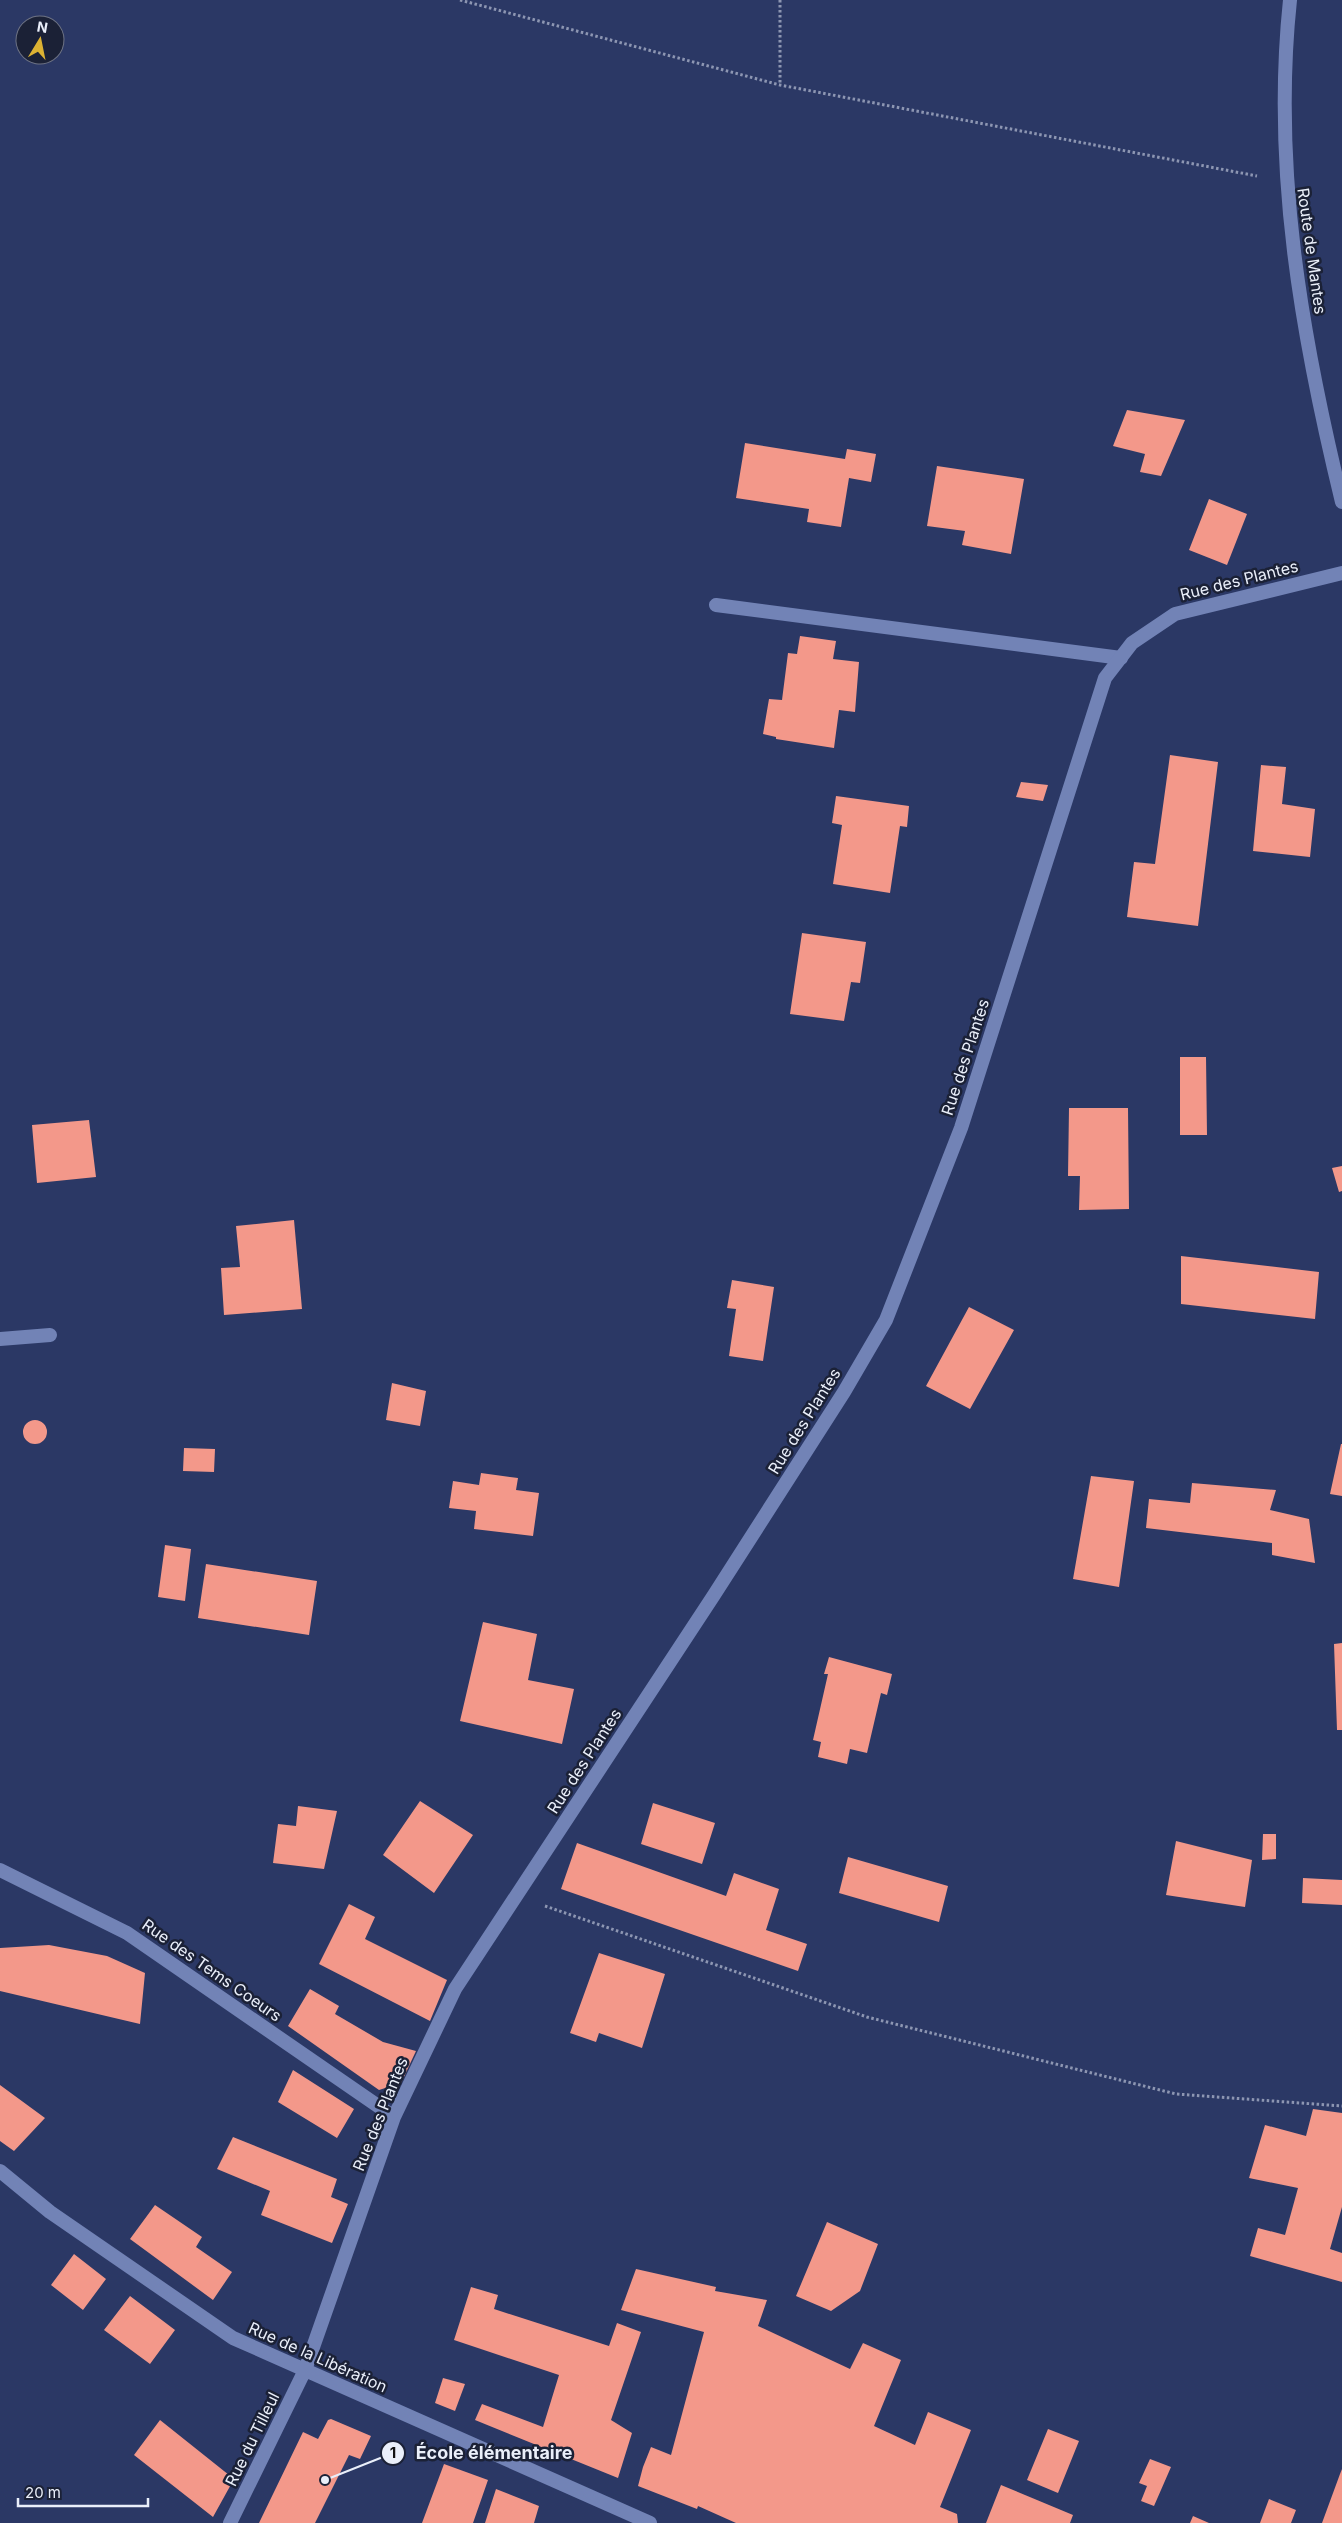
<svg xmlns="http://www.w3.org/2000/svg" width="1342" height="2523" font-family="Inter,sans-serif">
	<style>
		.building { fill: #f3988a }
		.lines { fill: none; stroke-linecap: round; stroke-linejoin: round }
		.path { stroke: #8d96b2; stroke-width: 3; stroke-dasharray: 2.5 2.5; stroke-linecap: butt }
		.service { stroke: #7283b6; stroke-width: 14 }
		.minor { stroke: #7283b6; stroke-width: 14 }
		.secondary { stroke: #7283b6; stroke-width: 14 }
		.labels { text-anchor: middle; stroke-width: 5; stroke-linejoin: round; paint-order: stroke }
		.street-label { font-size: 16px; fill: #eaeffa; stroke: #1b2136 }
		.leader { fill: none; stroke: #eaeffa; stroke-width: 2 }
		.callout-dot { fill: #eaeffa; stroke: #1b2136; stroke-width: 2 }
		.mark-label { font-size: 15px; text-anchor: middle; font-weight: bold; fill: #111 }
		.callout-label { font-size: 18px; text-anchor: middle; font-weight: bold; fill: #eaeffa; stroke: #1b2136; stroke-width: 5; stroke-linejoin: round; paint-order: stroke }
	</style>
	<rect width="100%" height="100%" fill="#2b3865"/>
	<!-- building -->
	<path class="building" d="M1127,410L1185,420L1161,476L1140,472L1145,454L1113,446Z
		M745,443L845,459L847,449L876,454L871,482L849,478L841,527L807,522L809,509L736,498Z
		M937,466L1024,479L1011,554L962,545L965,531L927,526Z
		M1209,499L1247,514L1227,565L1189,550Z
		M800,636L836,641L833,659L859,662L855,712L839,710L834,748L776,739V737L763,734L769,699L782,700L788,653L797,654Z
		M1170,755L1218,762L1198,926L1127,917L1134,862L1155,864Z
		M1261,765L1286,767L1282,804L1315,809L1310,857L1253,851Z
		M1021,782L1048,785L1043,801L1016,797Z
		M836,796L909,806L907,827L900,826L890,893L833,884L842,825L832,823Z
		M802,933L866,942L860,983L851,982L844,1021L790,1014Z
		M1180,1057H1206L1207,1135H1180Z
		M1069,1108H1128L1129,1209L1079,1210L1080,1176H1068Z
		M89,1120L96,1177L37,1183L32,1125Z
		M1342,1166V1191L1339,1192L1332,1168Z
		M294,1220L302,1309L224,1315L221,1268L240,1267L236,1226Z
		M1181,1256L1319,1272L1315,1319L1181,1304Z
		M732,1280L774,1287L763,1361L729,1356L736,1309L727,1308Z
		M969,1307L1014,1330L970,1409L926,1386Z
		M392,1383L426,1391L420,1426L386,1420Z
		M23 1432a12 12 0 1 1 24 0a12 12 0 1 1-24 0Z
		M1341,1444H1342V1496L1330,1494Z
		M184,1448L215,1449L214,1472L183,1471Z
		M481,1473L518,1478L516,1490L539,1493L533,1536L474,1529L476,1511L449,1508L453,1481L479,1485Z
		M1091,1476L1134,1481L1119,1587L1073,1579Z
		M1192,1483L1276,1490L1270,1510L1309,1519L1315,1563L1272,1555V1543L1146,1528L1149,1499L1190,1503Z
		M165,1545L191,1549L185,1601L158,1597Z
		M206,1564L317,1581L309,1635L198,1618Z
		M483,1622L537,1634L528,1680L574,1689L562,1744L460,1721Z
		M1342,1643V1730H1337L1334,1644Z
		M829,1657L892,1674L887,1695L881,1693L867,1753L850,1749L847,1764L818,1757L821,1742L813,1740L828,1674H824Z
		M420,1801L473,1835L434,1893L383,1855Z
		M653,1803L715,1823L702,1864L641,1844Z
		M298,1806L337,1811L324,1869L273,1863L278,1824L296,1826Z
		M1263,1834H1276V1859L1262,1860Z
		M1176,1841L1252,1860L1245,1907L1166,1895Z
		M577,1843L726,1896L734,1873L779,1889L766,1930L807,1944L798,1971L561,1889Z
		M848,1857L948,1886L939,1922L839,1893Z
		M1303,1878L1342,1880V1905L1302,1903Z
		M349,1904L375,1917L365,1939L447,1980L430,2021L319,1964Z
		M49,1945L107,1956L145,1973L140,2024L0,1991V1948Z
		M599,1953L665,1974L642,2048L599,2033L596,2042L570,2033Z
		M310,1989L339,2006L335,2014L383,2042L416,2051L401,2083L379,2090L288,2026Z
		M293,2070L354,2109L337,2138L278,2102Z
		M0,2085L45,2118L14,2151L0,2141Z
		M1313,2109L1342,2113V2207L1330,2249L1342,2253V2282L1250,2256L1258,2228L1285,2235L1298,2188L1249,2178L1265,2125L1306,2136Z
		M233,2137L337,2179L331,2197L348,2204L332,2243L261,2215L270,2191L217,2169Z
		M155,2205L202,2237L196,2247L232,2272L213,2300L130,2239Z
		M827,2222L878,2244L860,2291L831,2311L796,2296Z
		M74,2254L106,2279L83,2310L51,2285Z
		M636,2269L716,2287L715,2291L767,2300L758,2326L850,2369L863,2343L901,2360L874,2426L915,2445L928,2412L971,2430L940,2507L957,2514L958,2523H736L698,2506L697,2509L638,2486L643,2467L651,2447L671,2455L704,2332L621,2310Z
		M471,2287L498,2295L494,2309L609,2346L617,2323L641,2332L611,2420L632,2433L618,2478L475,2420L482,2404L543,2427L559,2375L454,2340Z
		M130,2296L175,2330L150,2364L104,2330Z
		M443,2378L465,2384L455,2411L435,2403Z
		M331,2419L371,2436L360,2459L349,2455L315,2523H259L303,2432L318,2439L328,2420Z
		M160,2420L234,2479L213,2517L134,2455Z
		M1048,2429L1079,2441L1058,2493L1027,2480Z
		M1150,2459L1171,2467L1154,2506L1141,2501L1147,2486L1139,2483Z
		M444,2464L488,2480L473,2523H422Z
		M1342,2469V2523H1322L1340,2474Z
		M1001,2485L1073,2515L1070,2523H986Z
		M496,2489L539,2506L534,2523H485Z
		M1269,2499L1296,2510L1291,2523H1260Z
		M1193,2516L1209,2523H1190Z"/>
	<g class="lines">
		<!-- path -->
		<path class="path" d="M460,0L780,85L1257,176
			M780,0V85
			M545,1906L867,2017L1176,2094L1342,2106"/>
		<!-- service -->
		<path class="service" d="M716,605L1121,658"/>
		<!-- minor -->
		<path class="minor" d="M0,1339L50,1335
			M0,1870L127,1933L394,2117
			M0,2171L50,2212L233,2338L650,2523
			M230,2523L305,2370L394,2117L455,1989L714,1595L844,1392L886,1320L961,1128L1105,678L1132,643L1175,614L1342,573"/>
		<!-- secondary -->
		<path class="secondary" d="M1290,0C1272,170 1302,338 1342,502"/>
	</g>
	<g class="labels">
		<!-- street labels -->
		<g class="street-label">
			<text transform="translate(1312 251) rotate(82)" y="6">Route de Mantes</text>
			<text transform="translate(1239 580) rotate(-14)" y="6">Rue des Plantes</text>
			<text transform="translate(965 1057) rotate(-72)" y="6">Rue des Plantes</text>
			<text transform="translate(804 1421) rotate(-58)" y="6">Rue des Plantes</text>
			<text transform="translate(584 1761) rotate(-57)" y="6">Rue des Plantes</text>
			<text transform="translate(212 1970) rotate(35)" y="6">Rue des Tems Coeurs</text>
			<text transform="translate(380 2114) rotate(-68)" y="6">Rue des Plantes</text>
			<text transform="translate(318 2357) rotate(24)" y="6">Rue de la Libération</text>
			<text transform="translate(252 2439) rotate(-64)" y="6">Rue du Tilleul</text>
		</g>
	</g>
	<!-- callouts -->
	<path class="leader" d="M325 2480L393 2453"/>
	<g class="callout-dot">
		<circle cx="325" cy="2480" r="5"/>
		<circle cx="393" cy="2453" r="12"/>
	</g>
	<g class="mark-label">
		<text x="393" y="2458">1</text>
	</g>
	<g class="callout-label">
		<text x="494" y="2459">École élémentaire</text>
	</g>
	<!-- north arrow -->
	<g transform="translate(40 40) rotate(10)"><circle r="24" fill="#1b2136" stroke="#6e7384"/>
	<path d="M0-4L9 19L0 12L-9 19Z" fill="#dcb233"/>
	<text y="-8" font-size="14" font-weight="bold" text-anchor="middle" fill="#eaeffa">N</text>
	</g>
	<!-- scale -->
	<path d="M18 2498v8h130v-8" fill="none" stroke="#eaeffa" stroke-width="2.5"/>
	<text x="25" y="2498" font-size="15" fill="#eaeffa" stroke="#1b2136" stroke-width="4" paint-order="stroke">20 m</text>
</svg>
